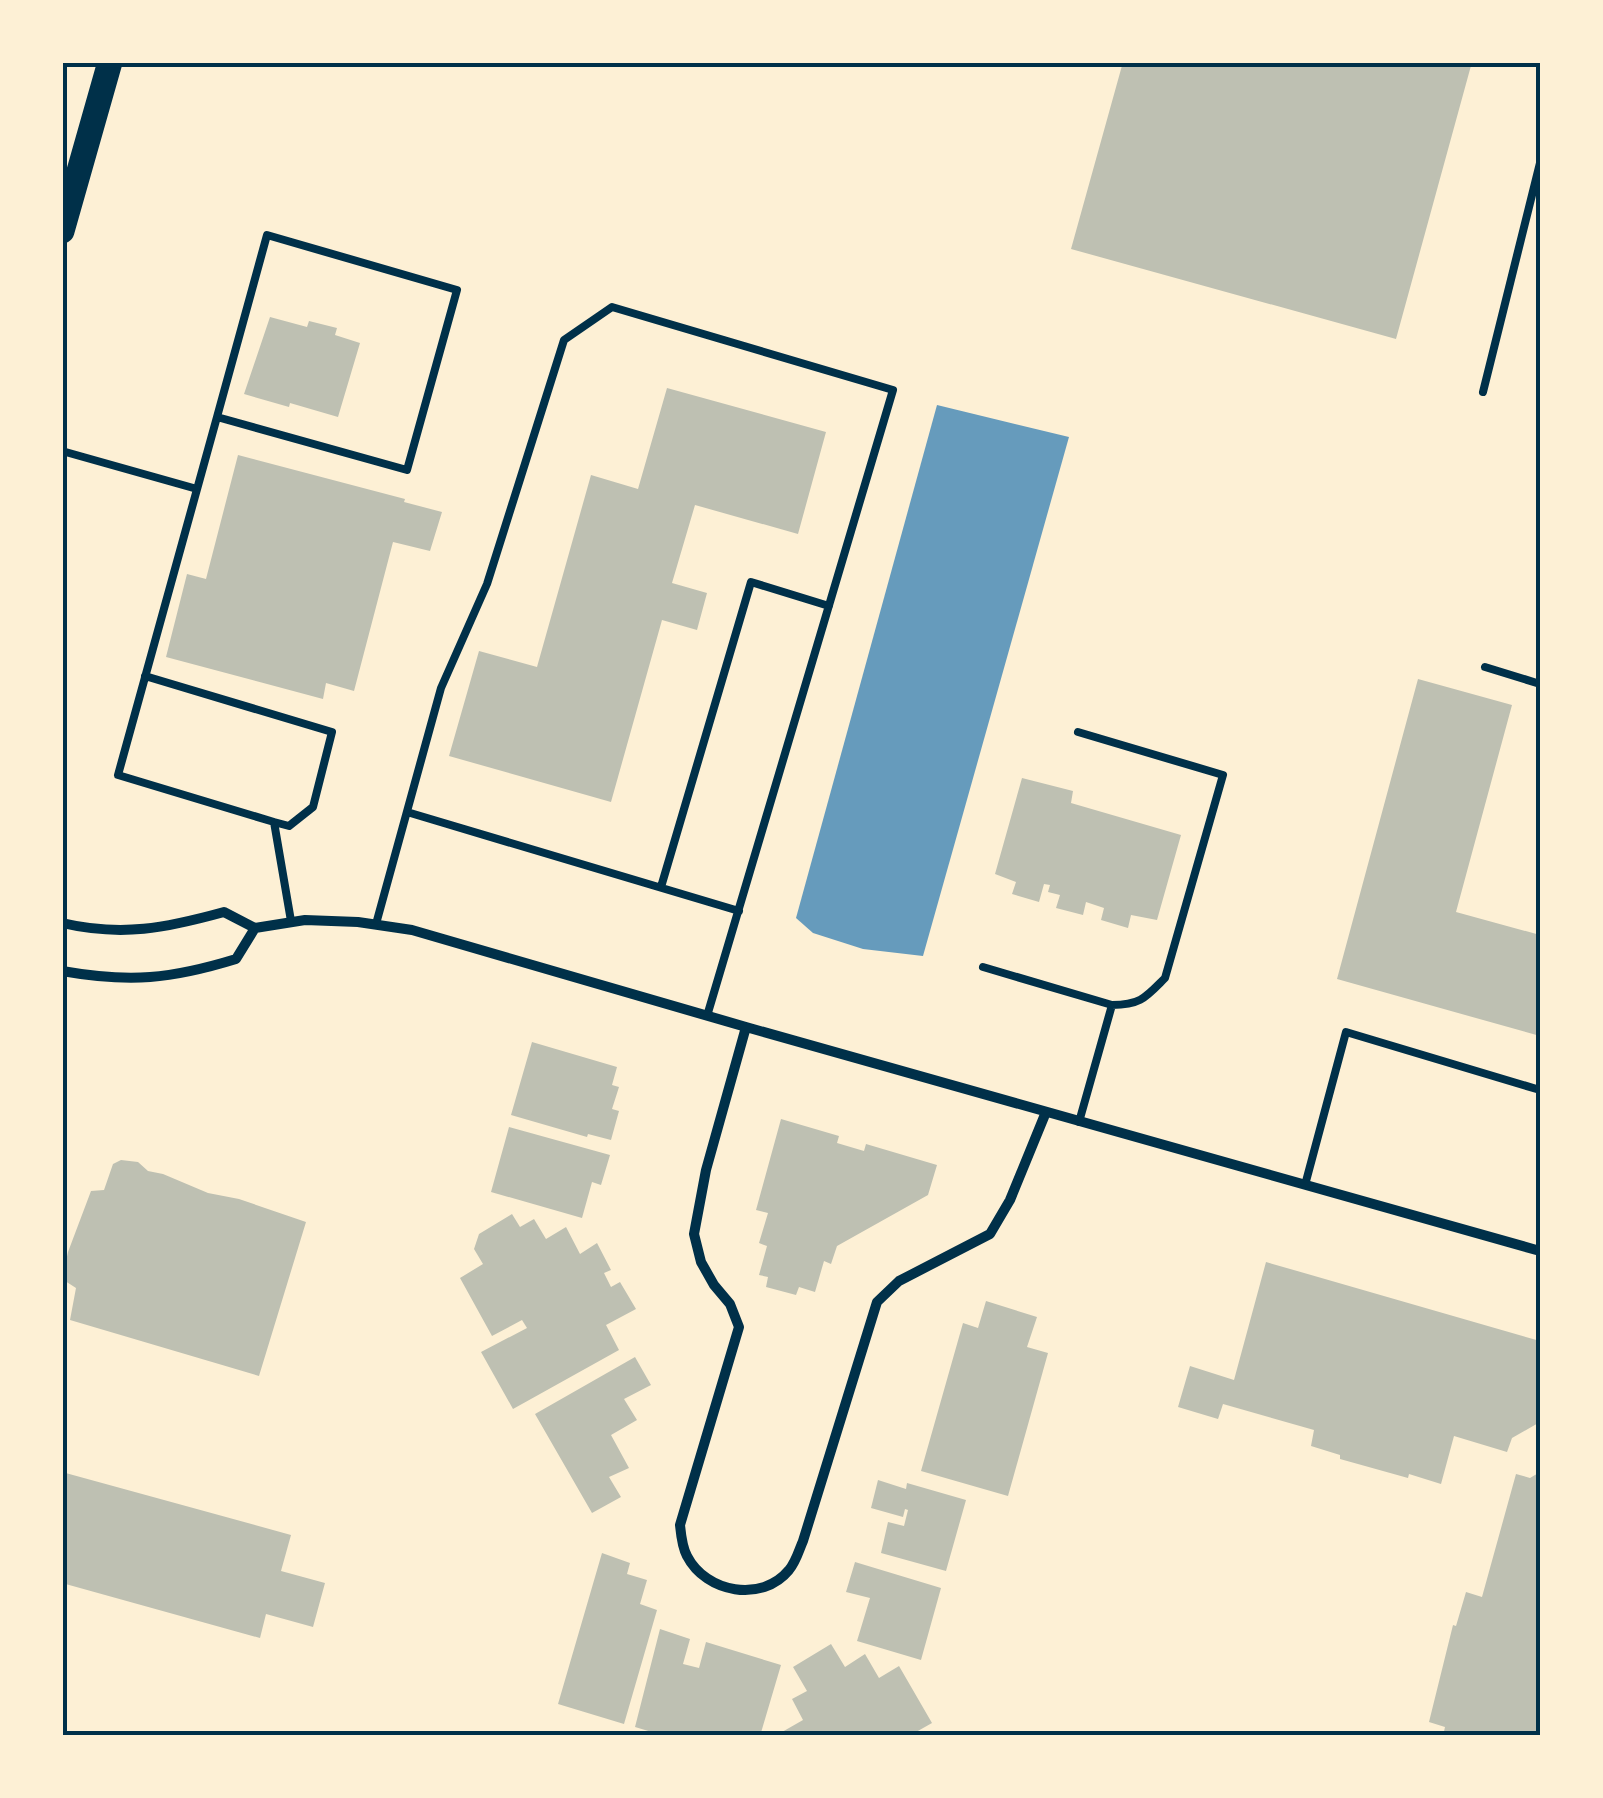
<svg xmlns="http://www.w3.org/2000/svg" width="1603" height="1798" font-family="'Nunito Sans',sans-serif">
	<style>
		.water { fill: #669bbc }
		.building { fill: #bec0b2 }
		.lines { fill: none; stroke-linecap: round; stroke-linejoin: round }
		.service { stroke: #003049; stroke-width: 8 }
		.minor { stroke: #003049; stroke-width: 10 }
		.primary { stroke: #003049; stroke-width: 25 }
		.neatline { fill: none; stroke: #003049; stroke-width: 4 }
	</style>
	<rect width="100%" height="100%" fill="#fdf0d5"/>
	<!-- water -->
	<path class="water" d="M937,405L1069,437L923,956L863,949L813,933L796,918Z"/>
	<!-- building -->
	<path class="building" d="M1123,62H1472L1396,339L1071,249Z
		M270,317L307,327L309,321L337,328L335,335L360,343L338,417L290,403L289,407L244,394Z
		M667,388L826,432L798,534L695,505L672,583L707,593L697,630L662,620L611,802L449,756L479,651L537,667L591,475L638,489Z
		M238,455L405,499L404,502L442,512L430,551L393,542L354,691L326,683L323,699L166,657L187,574L206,579Z
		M1418,679L1512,705L1456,912L1540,935V1036L1337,979Z
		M1022,778L1073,791L1071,803L1181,835L1157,920L1131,915L1128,928L1101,920L1104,908L1086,902L1083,915L1056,908L1060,895L1048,892L1050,885L1044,884L1039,902L1012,894L1016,882L995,874Z
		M532,1042L617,1067L612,1085L619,1087L612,1109L619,1111L611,1140L588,1134L587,1137L511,1115Z
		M781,1119L839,1136L837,1143L864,1151L866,1144L937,1165L928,1195L837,1246L831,1264L824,1261L815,1292L799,1287L796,1295L766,1287L768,1277L759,1275L767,1246L759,1243L768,1213L756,1210Z
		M509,1127L610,1155L601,1185L592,1182L582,1218L491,1192Z
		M121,1160L138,1162L148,1171L163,1174L208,1193L239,1199L306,1222L259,1376L70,1320L76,1288L62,1279L68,1252L91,1191L104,1190L113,1164Z
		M512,1214L520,1227L534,1219L546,1239L566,1227L580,1254L597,1243L611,1270L604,1273L611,1287L620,1282L636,1309L606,1325L619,1350L513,1409L481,1352L527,1328L522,1320L492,1336L460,1278L483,1264L474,1249L479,1234Z
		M1266,1262L1540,1341V1422L1512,1438L1507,1452L1454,1436L1441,1484L1409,1474L1408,1478L1340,1459V1455L1311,1446L1314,1430L1223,1404L1218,1419L1178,1407L1190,1366L1234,1380Z
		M986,1301L1037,1317L1027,1347L1048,1353L1008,1496L921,1471L963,1323L978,1328Z
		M635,1357L651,1385L624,1399L637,1420L611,1435L629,1468L609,1477L621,1497L592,1513L535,1414Z
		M62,1472L291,1535L281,1571L325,1583L313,1627L266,1614L260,1638L62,1583Z
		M1540,1472V1736H1443L1445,1727L1429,1722L1453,1625L1456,1626L1466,1592L1482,1597L1516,1474L1530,1478Z
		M878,1480L906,1489L907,1483L966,1500L946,1571L881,1553L888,1522L904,1526L908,1510L905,1509L903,1517L871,1508Z
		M602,1553L630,1563L627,1574L647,1580L640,1604L657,1610L624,1724L558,1704Z
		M855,1562L941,1588L921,1660L857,1641L870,1598L846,1592Z
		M660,1629L690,1639L683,1664L699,1668L706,1642L781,1665L760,1736H665L635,1727Z
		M831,1644L845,1667L865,1654L879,1678L899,1666L932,1723L909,1736H775L803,1720L792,1699L807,1691L793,1667Z"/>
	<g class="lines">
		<!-- service -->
		<path class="service" d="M1483,392L1540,163
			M217,417L267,235L457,290L407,470L217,417L118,775L274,822L291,921
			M62,451L197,489
			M1485,667L1540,684
			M145,676L332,732L313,807L289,826L274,822
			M407,812L739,911
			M661,887L751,582L829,606
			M376,924L441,688L487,584L564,340L612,307L893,390L707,1016
			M983,967L1112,1005C1141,1005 1146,997 1165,978L1223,775L1078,732
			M1079,1122L1112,1005
			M1305,1185L1346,1032L1540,1090"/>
		<!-- minor -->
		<path class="minor" d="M62,923C122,937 166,928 224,912L255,928L305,920L358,922L412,930L746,1027L1540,1251
			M62,971C130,983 171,979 236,959L255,928
			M746,1027L706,1170L694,1234L701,1262L714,1285L730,1304L739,1327L680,1525C681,1535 682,1547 687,1556C706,1593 762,1603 789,1570C796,1562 799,1550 803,1541L877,1302L899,1281L990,1234L1010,1200L1046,1112"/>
		<!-- primary -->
		<path class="primary" d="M62,231L110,62"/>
	</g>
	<!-- border -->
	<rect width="1603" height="1798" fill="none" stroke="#fdf0d5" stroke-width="130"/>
	<rect x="65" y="65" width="1473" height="1668" class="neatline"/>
</svg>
